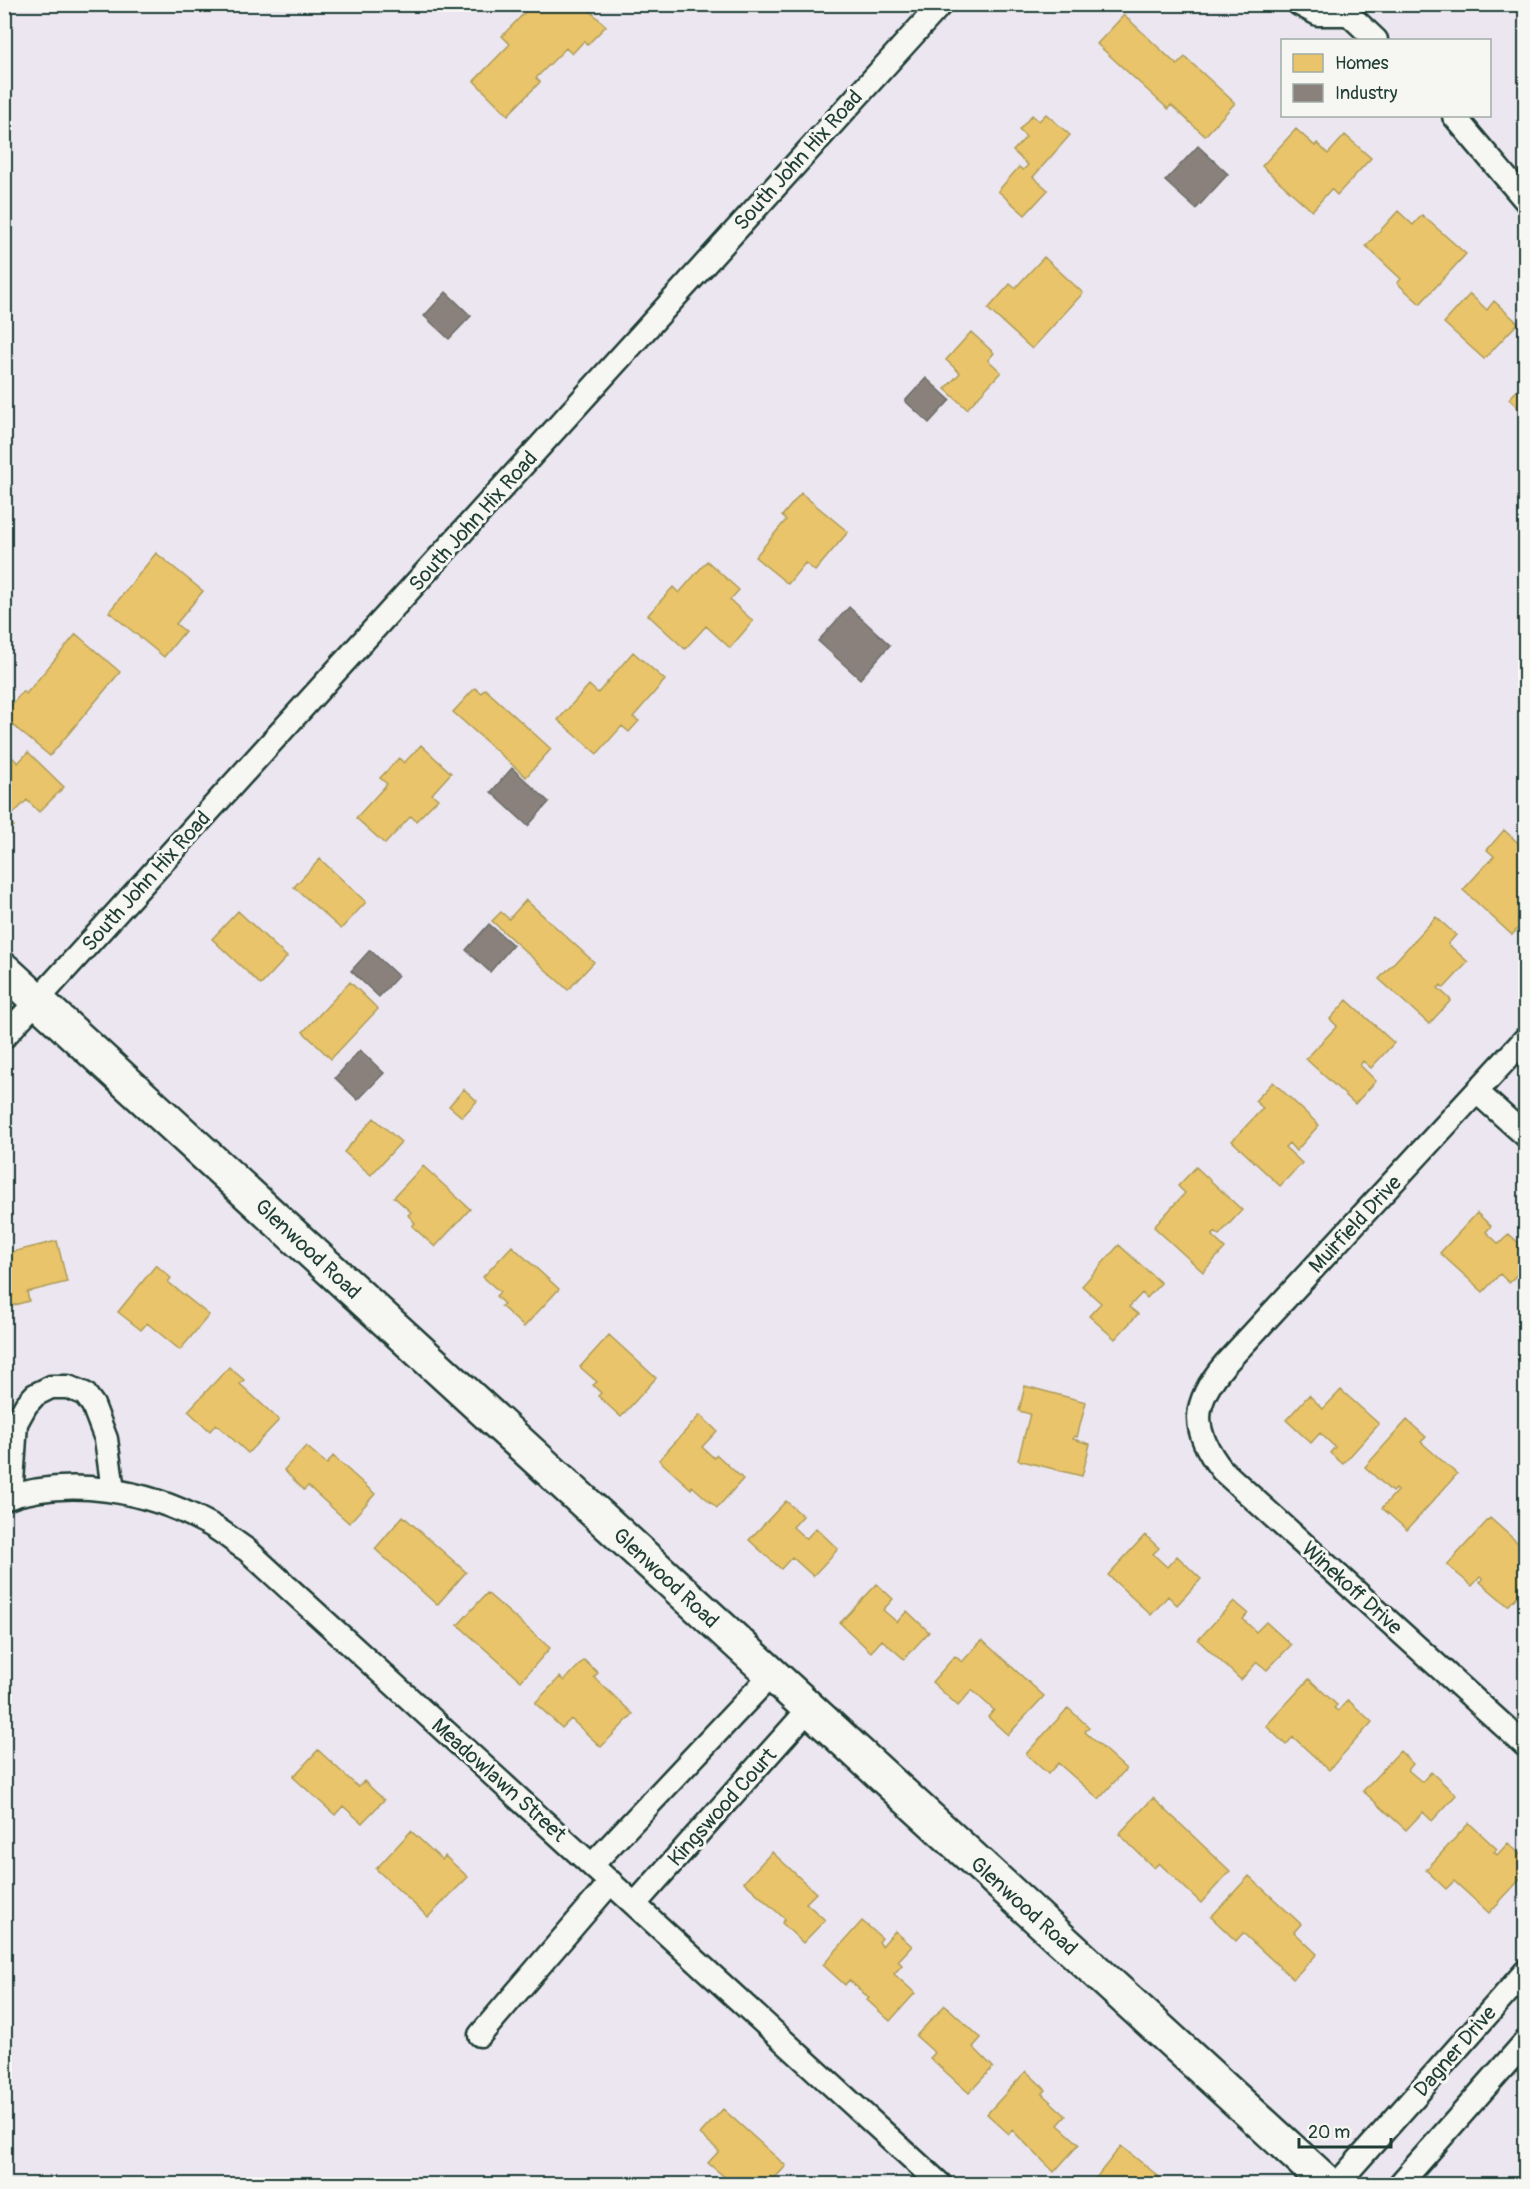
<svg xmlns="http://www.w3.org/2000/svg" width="1530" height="2189" font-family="Pangolin,sans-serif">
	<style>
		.homes { fill: #e9c46a; stroke: #ac9c5a; stroke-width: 1.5 }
		.industry { fill: #8a817c; stroke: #6a6d66; stroke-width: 1.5 }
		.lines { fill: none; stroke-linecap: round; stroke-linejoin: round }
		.street-casing { stroke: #1f3d34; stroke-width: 27 }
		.secondary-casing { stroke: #1f3d34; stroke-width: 38 }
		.street { stroke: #f6f6f2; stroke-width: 22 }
		.secondary { stroke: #f6f6f2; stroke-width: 33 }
		.labels { text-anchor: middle; stroke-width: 6; stroke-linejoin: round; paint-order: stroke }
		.street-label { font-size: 21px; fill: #1f3d34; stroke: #f6f6f2 }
	</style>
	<rect width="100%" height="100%" fill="#ece6f1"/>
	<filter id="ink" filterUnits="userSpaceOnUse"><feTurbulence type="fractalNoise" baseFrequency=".0167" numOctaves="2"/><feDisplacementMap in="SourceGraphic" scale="12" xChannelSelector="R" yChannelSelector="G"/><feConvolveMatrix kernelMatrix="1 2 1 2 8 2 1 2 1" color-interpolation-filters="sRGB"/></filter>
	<g filter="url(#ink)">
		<!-- homes -->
		<path class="homes" d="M533,4H583L606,26L587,45L584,41L572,54L566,48L536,78L540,82L508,115L474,81L510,44L502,36Z
			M1124,15L1177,65L1185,57L1235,103L1205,136L1171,105L1168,109L1097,44Z
			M1046,114L1070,135L1033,177L1048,190L1025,215L998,191L1019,167L1023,170L1028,165L1013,151L1026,137L1019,130L1032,115L1039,121Z
			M1296,129L1315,146L1317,143L1328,154L1345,135L1371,158L1337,195L1331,189L1312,211L1262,166Z
			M1398,211L1413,225L1422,215L1466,254L1420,304L1397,283L1401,279L1366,246Z
			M1044,257L1083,293L1032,349L988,309L1010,284L1015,288Z
			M1470,294L1487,310L1494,301L1518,323L1484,359L1444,323Z
			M971,332L994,353L988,360L1001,372L967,409L945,389L960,373L946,360Z
			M1526,381V415L1509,399Z
			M801,493L848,532L815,571L805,563L788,584L755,557L786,520L782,516Z
			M156,553L203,591L176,624L185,631L164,657L109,612Z
			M707,561L739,590L730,600L753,621L730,648L706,626L685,649L648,615L673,587L679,593Z
			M76,634L120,672L50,756L4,718V714L23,691L26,694Z
			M633,652L665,680L633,717L639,721L629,732L622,726L597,754L558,720L589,685L598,693Z
			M475,688L481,693L485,689L551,749L526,777L453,712Z
			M421,745L451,773L432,794L438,799L416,821L411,816L385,844L356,818L387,784L380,778L399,758L404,763Z
			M28,752L64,787L39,812L27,800L7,820L14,826L4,836V758L9,754L18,763Z
			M1504,830L1526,850V896L1524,895L1521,899L1526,903V920L1512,935L1463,890L1494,856L1487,850Z
			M320,859L366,902L341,929L294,887Z
			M526,900L594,962L568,990L492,921L501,912L509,919Z
			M238,911L287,957L261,985L212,939Z
			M1436,917L1456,935L1448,944L1468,962L1444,988L1441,985L1438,988L1451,1000L1429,1024L1379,979Z
			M350,982L378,1009L331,1059L303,1032Z
			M1347,1000L1394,1043L1371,1068L1363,1061L1360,1065L1376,1081L1355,1104L1306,1059L1337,1026L1330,1019Z
			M1273,1082L1319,1125L1296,1151L1289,1143L1285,1147L1302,1163L1280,1186L1232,1141L1263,1108L1255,1101Z
			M464,1089L477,1101L462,1117L449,1106Z
			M374,1118L401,1142L371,1175L344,1152Z
			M423,1166L470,1209L435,1247L412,1226L415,1223L408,1215L411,1212L394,1197Z
			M1196,1167L1242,1210L1219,1235L1215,1232L1212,1236L1225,1248L1203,1272L1154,1227L1185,1193L1178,1186Z
			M1477,1213L1491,1226L1486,1232L1499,1244L1509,1234L1526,1250V1265L1509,1283L1500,1274L1483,1292L1440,1253Z
			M57,1241L67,1282L27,1292L29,1301L4,1308V1254Z
			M1119,1245L1161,1283L1147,1298L1142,1293L1129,1307L1138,1314L1115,1339L1089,1316L1101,1303L1082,1286Z
			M512,1246L559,1289L524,1327L501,1306L504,1304L496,1296L500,1292L483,1277Z
			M156,1265L171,1278L168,1282L209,1315L180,1350L147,1323L141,1330L118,1312Z
			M609,1335L656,1378L621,1417L598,1396L601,1393L593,1385L597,1382L580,1367Z
			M229,1367L244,1380L240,1384L279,1420L248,1453L216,1424L210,1431L188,1411Z
			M1025,1386L1086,1402L1077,1437L1074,1436L1073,1439L1090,1444L1082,1476L1018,1460L1030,1414L1019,1411Z
			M1341,1390L1379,1424L1343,1464L1330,1453L1335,1447L1320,1433L1311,1443L1286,1420L1309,1395L1323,1409Z
			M700,1415L717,1431L702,1447L714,1458L717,1455L743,1479L717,1508L692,1486L691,1489L659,1460Z
			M1407,1420L1426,1437L1421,1442L1457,1474L1407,1530L1382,1508L1397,1491L1395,1489L1392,1492L1365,1467Z
			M306,1446L327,1464L333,1456L375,1494L349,1523L308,1486L304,1490L284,1470Z
			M786,1501L803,1516L793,1527L806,1539L816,1528L838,1549L813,1576L792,1557L781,1569L749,1540Z
			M403,1516L466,1572L437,1605L375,1549Z
			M1490,1518L1526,1550V1587L1508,1606L1480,1582L1483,1579L1480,1577L1472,1586L1447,1565Z
			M1145,1535L1159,1548L1153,1554L1167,1567L1177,1556L1201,1579L1177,1605L1168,1596L1151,1615L1108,1575Z
			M877,1584L893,1599L883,1610L897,1622L907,1611L929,1632L904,1659L882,1640L871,1652L840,1623Z
			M487,1593L550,1648L521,1681L458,1625Z
			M1234,1601L1248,1613L1243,1619L1256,1632L1266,1622L1291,1645L1267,1670L1257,1662L1241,1680L1198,1640Z
			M982,1640L1044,1696L1008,1735L988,1717L994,1710L972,1690L958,1706L932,1682L955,1656L962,1662Z
			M584,1660L598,1673L594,1677L633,1714L601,1747L571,1719L562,1728L535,1703L560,1677L564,1681Z
			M1309,1679L1337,1705L1334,1708L1338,1711L1348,1700L1372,1722L1329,1770L1293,1737L1286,1745L1266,1726Z
			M1068,1708L1089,1727L1085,1732L1126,1769L1099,1799L1058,1763L1048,1774L1026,1754Z
			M318,1750L358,1787L364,1781L384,1800L362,1823L343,1806L335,1815L293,1777Z
			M1400,1751L1413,1764L1408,1770L1422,1782L1431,1772L1456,1795L1432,1821L1423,1812L1406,1830L1363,1791Z
			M1153,1798L1230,1871L1201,1903L1159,1863L1154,1868L1119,1834Z
			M1469,1823L1497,1849L1494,1852L1497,1855L1508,1843L1526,1860V1873L1489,1913L1454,1881L1446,1889L1426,1870Z
			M411,1831L442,1860L445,1856L468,1877L428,1917L376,1869Z
			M772,1852L816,1893L806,1903L825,1920L803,1943L782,1923L785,1919L744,1882Z
			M1249,1876L1301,1924L1294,1932L1317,1954L1293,1979L1243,1933L1236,1941L1211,1917Z
			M862,1921L882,1938L879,1942L882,1946L895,1931L912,1946L898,1961L902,1965L894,1974L915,1993L890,2021L867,2000L869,1998L849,1980L845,1985L823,1965Z
			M945,2005L981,2038L973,2047L993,2067L969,2093L930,2058L935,2053L916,2036Z
			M1026,2071L1046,2090L1042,2094L1066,2116L1058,2125L1079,2144L1054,2172L1012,2130L1009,2134L987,2114Z
			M723,2109L786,2166L769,2184H733L708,2163L719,2151L700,2134Z
			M1121,2146L1168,2184H1102L1095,2179Z"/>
		<!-- industry -->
		<path class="industry" d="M1198,146L1228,174L1196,209L1165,181Z
			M446,292L471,316L449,339L424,316Z
			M926,378L950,400L929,423L905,401Z
			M849,607L890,645L860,679L818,641Z
			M512,768L549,802L528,826L491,792Z
			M489,924L513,945L490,972L466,950Z
			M370,950L398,976L379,997L351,971Z
			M360,1050L384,1073L358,1100L335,1078Z"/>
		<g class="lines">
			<defs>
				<path id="street" d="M1299,4L1318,14H1347
					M1338,4L1376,40
					M1454,116L1526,201
					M4,1037L941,4
					M1526,1038L1225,1364C1192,1403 1190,1429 1222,1470L1526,1746
					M1477,1092L1526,1136
					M11,1497L16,1423L26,1405L35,1395L51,1387H68L85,1394L93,1405L106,1439L113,1490
					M4,1499C69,1476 146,1490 205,1522C220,1529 233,1541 247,1550L940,2184
					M592,1865L771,1675
					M635,1904L809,1709
					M480,2035L611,1882
					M1337,2184L1526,1971
					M1400,2184L1526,2041"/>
				<path id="secondary" d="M4,970L1328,2184"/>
			</defs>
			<!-- street casing -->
			<use href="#street" class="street-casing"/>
			<!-- secondary casing -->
			<use href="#secondary" class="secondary-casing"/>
			<!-- street -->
			<use href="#street" class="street"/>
			<!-- secondary -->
			<use href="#secondary" class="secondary"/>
		</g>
	</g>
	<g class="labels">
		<!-- street labels -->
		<g class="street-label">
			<text transform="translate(798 160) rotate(-48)" y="7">South John Hix Road</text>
			<text transform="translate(473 521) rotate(-48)" y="7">South John Hix Road</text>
			<text transform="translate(146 881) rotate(-48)" y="7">South John Hix Road</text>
			<text transform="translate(1355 1224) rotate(-47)" y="7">Muirfield Drive</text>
			<text transform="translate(308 1249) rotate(43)" y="7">Glenwood Road</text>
			<text transform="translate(666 1578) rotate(43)" y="7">Glenwood Road</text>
			<text transform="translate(1352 1588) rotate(42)" y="7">Winekoff Drive</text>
			<text transform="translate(499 1780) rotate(42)" y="7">Meadowlawn Street</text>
			<text transform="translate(722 1807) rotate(-48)" y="7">Kingswood Court</text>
			<text transform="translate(1024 1906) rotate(42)" y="7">Glenwood Road</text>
			<text transform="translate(1455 2051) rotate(-49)" y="7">Dagner Drive</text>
		</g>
	</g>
	<!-- margin -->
	<rect width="1530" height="2189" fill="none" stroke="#f6f6f2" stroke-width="24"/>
	<rect x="12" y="12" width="1506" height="2165" fill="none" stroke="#1f3d34" stroke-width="2" filter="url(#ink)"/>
	<!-- legend -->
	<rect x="1281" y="39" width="210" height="78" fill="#f6f6f2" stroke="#a0aca6" stroke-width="1.5"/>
	<rect x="1293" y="54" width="30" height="18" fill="#e9c46a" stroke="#a0aca6" stroke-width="1.5"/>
	<text x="1335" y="69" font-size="18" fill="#1f3d34">Homes</text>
	<rect x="1293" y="84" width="30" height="18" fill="#8a817c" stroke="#a0aca6" stroke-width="1.5"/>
	<text x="1335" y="99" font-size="18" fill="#1f3d34">Industry</text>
	<!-- scale -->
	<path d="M1299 2138v9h92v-9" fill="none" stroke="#1f3d34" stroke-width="3"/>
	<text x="1308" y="2138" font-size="18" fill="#1f3d34" stroke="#f6f6f2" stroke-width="4.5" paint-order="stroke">20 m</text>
</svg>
